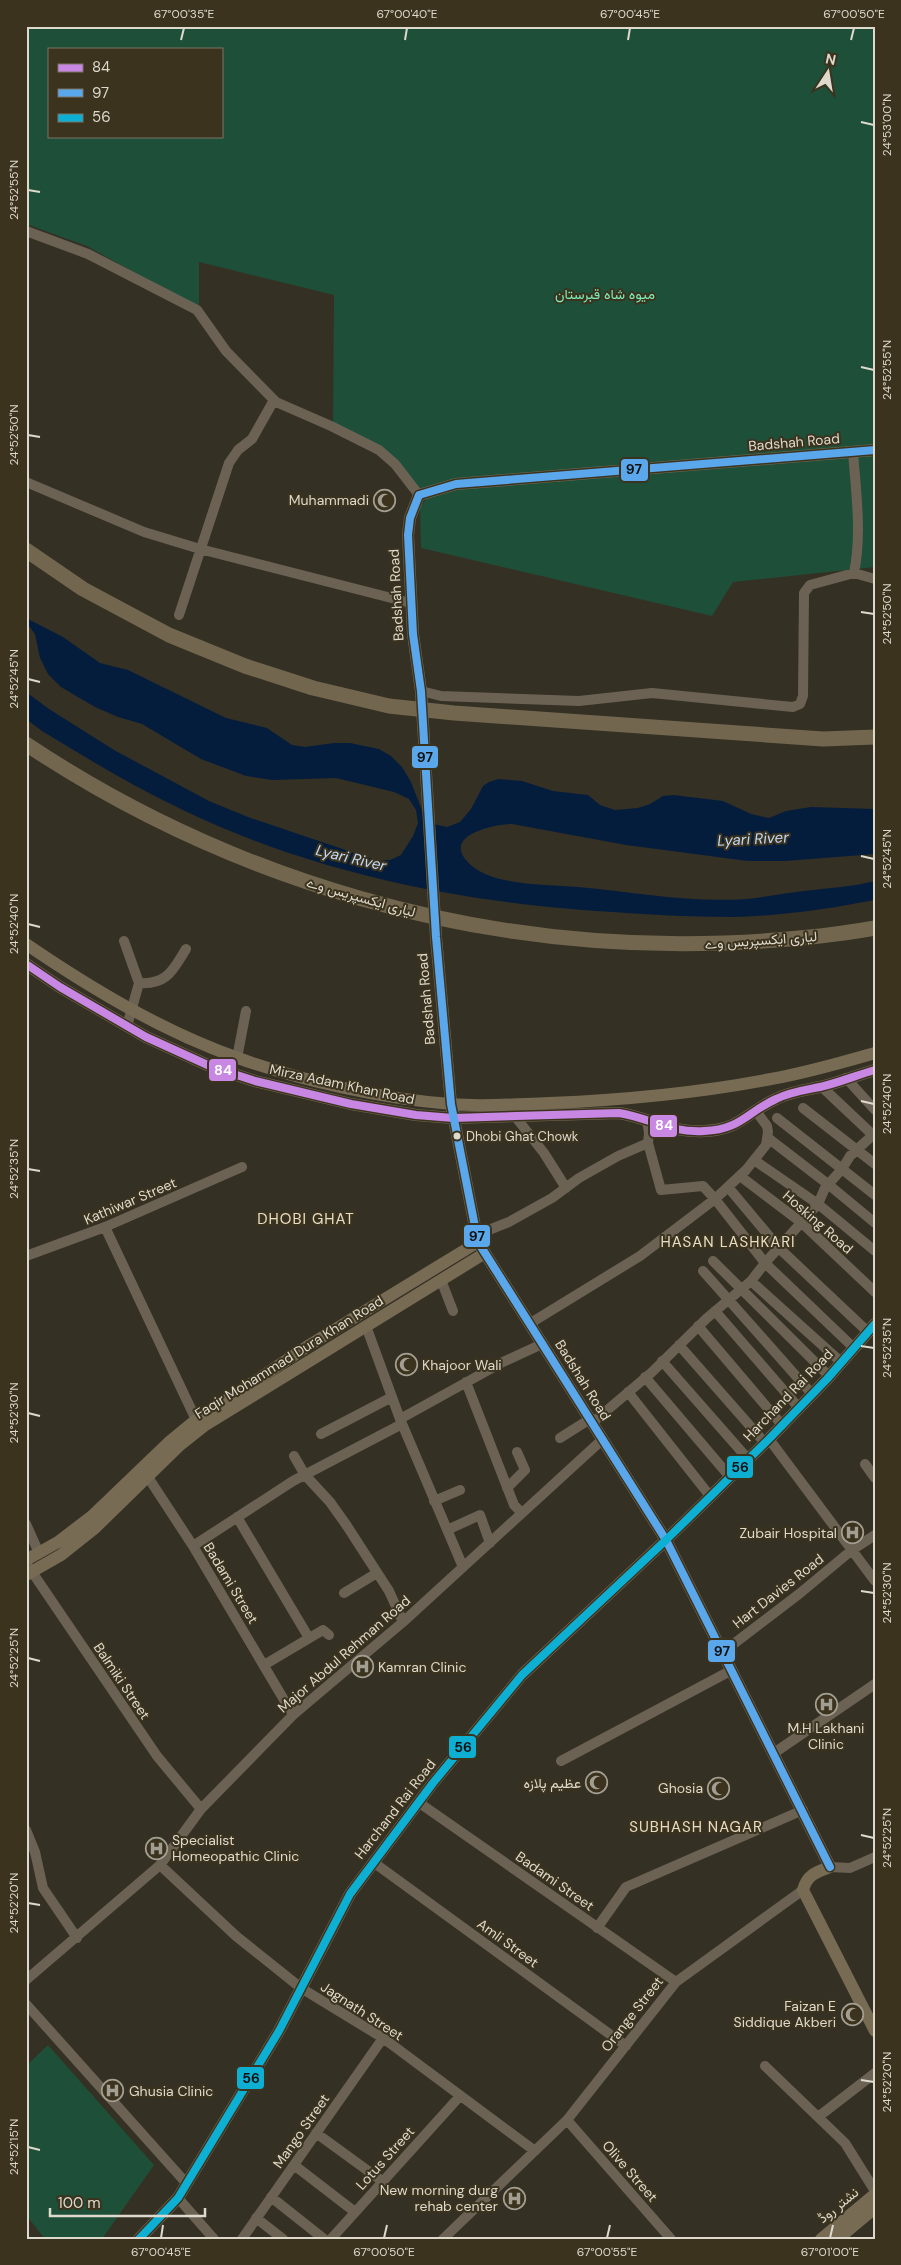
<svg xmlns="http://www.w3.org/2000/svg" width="901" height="2265" font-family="'DM Sans',Vazirmatn,sans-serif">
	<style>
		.green { fill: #1e4f38; fill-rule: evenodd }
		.water { fill: #051d3d }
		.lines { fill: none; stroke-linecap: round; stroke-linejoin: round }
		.minor { stroke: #6b6254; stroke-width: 10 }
		.major { stroke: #776b54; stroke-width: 12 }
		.highway { stroke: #72664e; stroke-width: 15 }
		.bus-1-casing { stroke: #3b331e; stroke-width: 11 }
		.bus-2-casing { stroke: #3b331e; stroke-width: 11 }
		.bus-3-casing { stroke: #3b331e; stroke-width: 11 }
		.bus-1 { stroke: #c787e3; stroke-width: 8 }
		.bus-2 { stroke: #5aa8eb; stroke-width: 8 }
		.bus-3 { stroke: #0dafd3; stroke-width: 8 }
		.ticks { fill: none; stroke: #ded9cd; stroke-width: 2 }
		.bus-dot { fill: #ded9cd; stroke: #3b331e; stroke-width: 2 }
		.labels { text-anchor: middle; stroke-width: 4; stroke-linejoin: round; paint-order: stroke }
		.bus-label { font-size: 13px; fill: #ded9cd; stroke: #3b331e; text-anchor: start }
		.park-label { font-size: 14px; fill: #7dedb9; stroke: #3b331e }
		.street-label { font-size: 14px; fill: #ded9cd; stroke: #3b331e }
		.poi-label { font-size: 14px; fill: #ded9cd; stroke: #3b331e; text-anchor: end }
		.water-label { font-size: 15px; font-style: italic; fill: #c3dbfb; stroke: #3b331e }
		.neighbourhood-label { font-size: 15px; letter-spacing: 1px; fill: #e8ddc4; stroke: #3b331e }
		.line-badge { stroke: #3b331e; stroke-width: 2 }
		.badge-label { font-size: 14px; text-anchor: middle; font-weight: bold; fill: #fff }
		.pale-badge-label { font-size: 14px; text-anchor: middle; font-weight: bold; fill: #111 }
		.neatline { fill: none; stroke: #ded9cd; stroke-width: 2 }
		.ticks-label { font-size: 12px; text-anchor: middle; fill: #ded9cd }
	</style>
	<rect width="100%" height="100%" fill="#353024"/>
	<!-- green -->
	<path class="green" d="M26,26H875V567L733,582L712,616L421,548L420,508L426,499L384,448L333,423L334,295L199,262V309L87,246L26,224ZM49,49H221V136H49Z
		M48,2045L154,2165L102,2239H45L26,2215V2066Z"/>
	<!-- water -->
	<path class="water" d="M26,618L63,637L100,663L128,670L226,718L267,728L292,745L305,747L334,743H350L379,749L391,756L402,767L411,782L423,813L433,824L447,827L460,822L471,809L483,786L489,782L499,779L522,781L553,791L588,795L600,805L615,810L638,808L650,804L663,796L673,795L723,801L751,814L769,818L786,811L811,807L875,809V854L785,861H748L626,845L512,824C490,825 438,837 472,866C496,886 547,884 578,887C634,892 690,903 747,899C766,897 785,893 804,891C828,888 851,887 875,881V900C828,909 780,916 732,917C687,917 641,914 596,911C455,901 312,872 183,810C134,787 88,759 42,731L26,719V692L49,709L114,750L209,801L248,817L378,861L390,860L401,855L413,836L418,823L416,810L409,799L394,792L336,778L272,780L246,776L201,759L142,724L118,717L95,707L61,687L48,674L40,658L35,634L26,622Z"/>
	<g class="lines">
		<!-- minor -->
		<path class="minor" d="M26,231L88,254L197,310L226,351L276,402L331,426L379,450L395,464L419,495
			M26,482L144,532L200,549L411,603
			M854,573L875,579
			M179,615L229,463L238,450L252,439L274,400
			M421,691L441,696L579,701L652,693L793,707L800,704L803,696L804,593L810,585L854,573C862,534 856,492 853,452
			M124,941L139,983L127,1026
			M139,983C167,985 173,970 186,949
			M237,1058L246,1011
			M846,1078L875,1110
			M822,1087L875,1137
			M803,1108L875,1164
			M514,1115L544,1153L566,1188
			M777,1118L875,1195
			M647,1121L649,1133L648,1143L661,1190L703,1186L715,1199L765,1263L854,1348
			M768,1138L829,1185L875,1223
			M754,1160L818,1204L875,1251
			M740,1176L802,1223L875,1292
			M728,1187L779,1248L868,1332
			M105,1227L199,1426
			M476,1235L509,1222L552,1198L579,1178L618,1156L648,1143
			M26,1256L105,1227L242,1167
			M713,1261L829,1376
			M703,1271L812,1394
			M441,1280L453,1311
			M751,1281L841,1362
			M715,1311L799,1408
			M529,1324L640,1256L715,1199L746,1170L766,1145L768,1132L767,1126L756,1111
			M366,1326L400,1419L463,1567
			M698,1326L782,1425
			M679,1345L765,1443
			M662,1361L748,1459
			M645,1377L730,1477
			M466,1382L514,1505L522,1513
			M628,1392L710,1496
			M400,1419L503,1362L542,1344
			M592,1423L651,1373L707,1318L751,1281L765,1263L818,1204L825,1188L842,1169L850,1156L875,1133
			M321,1434L392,1397
			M560,1438L590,1419
			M769,1439L875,1581
			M294,1456L305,1475L330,1502L347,1526L389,1591L403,1622
			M865,1464L875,1478
			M144,1471L193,1546L293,1715
			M507,1488L525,1470L517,1452
			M434,1501L460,1490
			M237,1517L309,1638
			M26,1524L39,1553
			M447,1530L480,1515L490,1543
			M193,1546L293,1481L402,1424
			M28,1566L157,1756L201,1809
			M344,1593L377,1573
			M723,1652L799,1594L852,1550L875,1535
			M264,1665L323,1630L329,1635
			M774,1753L875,1684
			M561,1761L732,1670
			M418,1802L676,1982
			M26,1830L35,1852L43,1888L77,1938
			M373,1862L626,2046
			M160,1865L236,1936L301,1988L383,2038L535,2151
			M830,1867L850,1868L875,1857
			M597,1928L626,1887L803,1810
			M26,1980L160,1865L201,1809L293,1715L403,1622L603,1439
			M26,2004L187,2184
			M765,2066L845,2143L875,2191
			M818,2117L875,2073
			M567,2120L671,2239
			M316,2133L382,2181
			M294,2165L355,2212
			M271,2197L324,2239
			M178,2198L214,2239
			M256,2218L283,2239
			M242,2239L383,2038
			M331,2239L460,2096
			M443,2239L567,2120L676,1982L803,1890"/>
		<!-- major -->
		<path class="major" d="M875,450L456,484L419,495L410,518L408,535L413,634L421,691L436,937L451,1104L478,1242L666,1540L830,1867C816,1872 807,1875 803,1890L875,2031
			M26,944C92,989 162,1031 238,1058C302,1081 383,1099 451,1104C483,1107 517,1104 549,1103C623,1100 698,1093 771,1079C806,1073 840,1063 875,1053
			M26,964L60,987L146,1037L212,1067L255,1081L351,1104L416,1115L453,1118L619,1113C650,1118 670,1133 704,1131C740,1130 747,1112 776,1099C790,1092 805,1090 820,1087C838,1083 857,1075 875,1070
			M26,1560L58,1542L92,1516L168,1443L196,1420L311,1344L478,1242
			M26,1575L61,1555L95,1528L180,1445L204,1426L485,1253
			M139,2239L178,2198L279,2031L350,1894L433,1783L522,1675L666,1540L769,1439L827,1379L875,1324
			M821,2239L875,2194
			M838,2239L875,2208"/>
		<!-- highway -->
		<path class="highway" d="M26,550L83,589L169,635L245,666L313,688L389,706L454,713L823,739L875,737
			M26,744C232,881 477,952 724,943C774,941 825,937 875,928"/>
		<defs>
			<path id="bus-1" d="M26,964L60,987L146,1037L212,1067L255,1081L351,1104L416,1115L453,1118L619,1113C650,1118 670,1133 704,1131C740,1130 747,1112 776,1099C790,1092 805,1090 820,1087C838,1083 857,1075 875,1070"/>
			<path id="bus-2" d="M830,1867L666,1540L478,1242L451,1104L436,937L421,691L413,634L408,535L410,518L419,495L456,484L875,450"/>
			<path id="bus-3" d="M139,2239L178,2198L279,2031L350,1894L433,1783L522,1675L666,1540L769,1439L827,1379L875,1324"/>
		</defs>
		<!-- bus-1 casing -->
		<use href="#bus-1" class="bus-1-casing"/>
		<!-- bus-2 casing -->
		<use href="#bus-2" class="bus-2-casing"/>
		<!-- bus-3 casing -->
		<use href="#bus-3" class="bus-3-casing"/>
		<!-- bus-1 -->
		<use href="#bus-1" class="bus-1"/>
		<!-- bus-2 -->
		<use href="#bus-2" class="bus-2"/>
		<!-- bus-3 -->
		<use href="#bus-3" class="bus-3"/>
	</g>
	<!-- ticks -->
	<path class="ticks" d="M181,40L184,28M405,40L407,28M628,40L630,28M851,40L854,28M861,122L874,125M28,190L40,192M861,367L874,370M28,435L40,437M861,612L874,614M28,679L40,682M861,856L874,859M28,924L40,927M861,1101L874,1104M28,1169L40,1171M861,1346L874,1348M28,1413L40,1416M861,1591L874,1593M28,1658L40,1661M861,1835L874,1838M28,1903L40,1905M861,2080L874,2082M28,2147L40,2150M161,2238L163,2225M384,2238L387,2225M607,2238L610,2225M830,2238L833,2225"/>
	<!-- icons -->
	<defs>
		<symbol id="mosque-ring" viewBox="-11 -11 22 22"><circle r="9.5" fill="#3b331e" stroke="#a39e92" stroke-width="1.5"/><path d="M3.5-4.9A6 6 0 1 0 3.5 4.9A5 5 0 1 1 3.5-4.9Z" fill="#a39e92"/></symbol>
		<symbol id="hospital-ring" viewBox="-11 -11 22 22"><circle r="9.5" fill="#3b331e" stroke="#a39e92" stroke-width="1.5"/><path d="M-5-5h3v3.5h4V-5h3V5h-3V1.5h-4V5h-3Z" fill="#a39e92"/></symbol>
	</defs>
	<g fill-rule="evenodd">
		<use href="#mosque-ring" x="372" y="488" width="25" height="25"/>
		<use href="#mosque-ring" x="394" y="1352" width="25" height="25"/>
		<use href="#hospital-ring" x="840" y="1520" width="25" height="25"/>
		<use href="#hospital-ring" x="350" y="1654" width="25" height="25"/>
		<use href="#hospital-ring" x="814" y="1692" width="25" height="25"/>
		<use href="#mosque-ring" x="584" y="1770" width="25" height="25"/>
		<use href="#mosque-ring" x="706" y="1776" width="25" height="25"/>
		<use href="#hospital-ring" x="144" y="1836" width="25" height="25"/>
		<use href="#mosque-ring" x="840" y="2002" width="25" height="25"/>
		<use href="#hospital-ring" x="100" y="2078" width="25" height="25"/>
		<use href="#hospital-ring" x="502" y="2186" width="25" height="25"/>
	</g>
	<!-- markers -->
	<circle class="bus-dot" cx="457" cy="1136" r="4.5"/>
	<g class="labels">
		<!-- bus labels -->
		<g class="bus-label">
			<text x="466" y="1141">Dhobi Ghat Chowk</text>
		</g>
		<!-- park labels -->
		<g class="park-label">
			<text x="605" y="299">میوہ شاہ قبرستان</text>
		</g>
		<!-- street labels -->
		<g class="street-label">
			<text transform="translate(794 442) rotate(-5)" y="5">Badshah Road</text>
			<text transform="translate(396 595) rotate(-93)" y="5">Badshah Road</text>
			<text transform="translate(361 897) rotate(16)" y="5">لیاری ایکسپریس وے</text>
			<text transform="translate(761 940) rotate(-4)" y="5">لیاری ایکسپریس وے</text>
			<text transform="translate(426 999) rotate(-95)" y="5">Badshah Road</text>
			<text transform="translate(342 1084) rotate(12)" y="5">Mirza Adam Khan Road</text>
			<text transform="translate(130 1201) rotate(-23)" y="5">Kathiwar Street</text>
			<text transform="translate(818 1222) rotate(41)" y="5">Hosking Road</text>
			<text transform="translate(289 1357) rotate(-32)" y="5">Faqir Mohammad Dura Khan Road</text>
			<text transform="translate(583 1380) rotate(58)" y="5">Badshah Road</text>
			<text transform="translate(788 1395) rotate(-46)" y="5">Harchand Rai Road</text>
			<text transform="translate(231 1583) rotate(59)" y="5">Badami Street</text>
			<text transform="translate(778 1591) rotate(-38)" y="5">Hart Davies Road</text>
			<text transform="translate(344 1654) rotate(-41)" y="5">Major Abdul Rehman Road</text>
			<text transform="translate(122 1681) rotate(56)" y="5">Balmiki Street</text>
			<text transform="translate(395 1809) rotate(-52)" y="5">Harchand Rai Road</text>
			<text transform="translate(555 1881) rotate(35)" y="5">Badami Street</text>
			<text transform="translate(508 1943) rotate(36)" y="5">Amli Street</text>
			<text transform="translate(362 2011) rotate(33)" y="5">Jagnath Street</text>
			<text transform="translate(632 2014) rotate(-52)" y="5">Orange Street</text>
			<text transform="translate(301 2131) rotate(-55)" y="5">Mango Street</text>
			<text transform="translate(385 2158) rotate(-48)" y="5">Lotus Street</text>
			<text transform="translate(630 2171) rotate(49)" y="5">Olive Street</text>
			<text transform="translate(838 2205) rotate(-39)" y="5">نشتر روڈ</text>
		</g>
		<!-- poi labels -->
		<g class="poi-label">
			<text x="369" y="505">Muhammadi</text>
			<text x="422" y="1370" text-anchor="start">Khajoor Wali</text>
			<text x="837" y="1538">Zubair Hospital</text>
			<text x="378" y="1672" text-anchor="start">Kamran Clinic</text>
			<text x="826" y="1733" text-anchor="middle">M.H Lakhani<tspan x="826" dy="16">Clinic</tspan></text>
			<text x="581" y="1788">عظیم پلازہ</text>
			<text x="703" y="1793">Ghosia</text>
			<text x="172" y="1845" text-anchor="start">Specialist<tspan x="172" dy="16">Homeopathic Clinic</tspan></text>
			<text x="836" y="2011">Faizan E<tspan x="836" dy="16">Siddique Akberi</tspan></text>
			<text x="129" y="2096" text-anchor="start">Ghusia Clinic</text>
			<text x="498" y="2195">New morning durg<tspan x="498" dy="16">rehab center</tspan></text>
		</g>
		<!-- water labels -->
		<g class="water-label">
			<text transform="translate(753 839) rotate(-3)" y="5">Lyari River</text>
			<text transform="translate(351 858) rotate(13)" y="5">Lyari River</text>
		</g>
		<!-- neighbourhood labels -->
		<g class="neighbourhood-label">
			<text x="306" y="1224">DHOBI GHAT</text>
			<text x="728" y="1247">HASAN LASHKARI</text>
			<text x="696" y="1832">SUBHASH NAGAR</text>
		</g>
	</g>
	<g class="line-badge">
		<rect x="620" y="458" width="29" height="24" rx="5" fill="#5aa8eb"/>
		<rect x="411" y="745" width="28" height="24" rx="5" fill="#5aa8eb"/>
		<rect x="208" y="1058" width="29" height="24" rx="5" fill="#c787e3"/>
		<rect x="649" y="1114" width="29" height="24" rx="5" fill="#c787e3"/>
		<rect x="463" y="1224" width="28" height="24" rx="5" fill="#5aa8eb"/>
		<rect x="726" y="1455" width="28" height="24" rx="5" fill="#0dafd3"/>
		<rect x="707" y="1639" width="29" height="24" rx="5" fill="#5aa8eb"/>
		<rect x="448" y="1735" width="29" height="24" rx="5" fill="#0dafd3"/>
		<rect x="236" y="2066" width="29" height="24" rx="5" fill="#0dafd3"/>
	</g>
	<g class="badge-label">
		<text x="223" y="1075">84</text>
		<text x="664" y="1130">84</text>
	</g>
	<g class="pale-badge-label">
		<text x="634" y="474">97</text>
		<text x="425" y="762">97</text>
		<text x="477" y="1241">97</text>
		<text x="740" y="1472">56</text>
		<text x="722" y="1656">97</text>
		<text x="463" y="1752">56</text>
		<text x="251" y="2083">56</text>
	</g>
	<!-- border -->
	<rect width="901" height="2265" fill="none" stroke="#3b331e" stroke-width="55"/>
	<!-- legend -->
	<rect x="48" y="48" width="175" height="90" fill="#3b331e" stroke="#7c7564"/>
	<rect x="58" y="64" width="25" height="8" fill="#c787e3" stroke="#7c7564"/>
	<text x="92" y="72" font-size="15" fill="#ded9cd">84</text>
	<rect x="58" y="89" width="25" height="8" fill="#5aa8eb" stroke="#7c7564"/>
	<text x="92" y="98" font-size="15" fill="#ded9cd">97</text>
	<rect x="58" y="114" width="25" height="8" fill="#0dafd3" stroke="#7c7564"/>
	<text x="92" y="122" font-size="15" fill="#ded9cd">56</text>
	<!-- north arrow -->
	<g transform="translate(828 72) rotate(12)" stroke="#3b331e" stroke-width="4" paint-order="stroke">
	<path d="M0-4L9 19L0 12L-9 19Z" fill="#ded9cd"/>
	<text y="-8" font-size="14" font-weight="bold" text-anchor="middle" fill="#ded9cd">N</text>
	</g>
	<!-- scale -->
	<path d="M50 2208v8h155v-8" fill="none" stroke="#ded9cd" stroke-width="2.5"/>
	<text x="58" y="2208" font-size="15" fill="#ded9cd" stroke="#3b331e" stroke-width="4" paint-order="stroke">100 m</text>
	<rect x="28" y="28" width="846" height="2210" class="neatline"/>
	<g class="ticks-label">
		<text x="184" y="18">67°00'35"E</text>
		<text x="407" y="18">67°00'40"E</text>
		<text x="630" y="18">67°00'45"E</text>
		<text x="854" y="18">67°00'50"E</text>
		<text transform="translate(887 125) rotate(-90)" y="4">24°53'00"N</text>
		<text transform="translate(14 190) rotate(-90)" y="4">24°52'55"N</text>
		<text transform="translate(887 370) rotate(-90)" y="4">24°52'55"N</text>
		<text transform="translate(14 435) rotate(-90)" y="4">24°52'50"N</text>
		<text transform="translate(887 614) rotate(-90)" y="4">24°52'50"N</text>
		<text transform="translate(14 679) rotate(-90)" y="4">24°52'45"N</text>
		<text transform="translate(887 859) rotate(-90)" y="4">24°52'45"N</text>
		<text transform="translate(14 924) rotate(-90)" y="4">24°52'40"N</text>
		<text transform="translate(887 1104) rotate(-90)" y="4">24°52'40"N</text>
		<text transform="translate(14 1169) rotate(-90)" y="4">24°52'35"N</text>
		<text transform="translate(887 1348) rotate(-90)" y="4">24°52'35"N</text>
		<text transform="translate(14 1413) rotate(-90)" y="4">24°52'30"N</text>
		<text transform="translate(887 1593) rotate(-90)" y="4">24°52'30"N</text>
		<text transform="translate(14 1658) rotate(-90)" y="4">24°52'25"N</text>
		<text transform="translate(887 1838) rotate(-90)" y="4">24°52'25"N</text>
		<text transform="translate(14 1903) rotate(-90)" y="4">24°52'20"N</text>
		<text transform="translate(887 2082) rotate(-90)" y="4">24°52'20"N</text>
		<text transform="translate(14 2147) rotate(-90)" y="4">24°52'15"N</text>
		<text x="161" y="2256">67°00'45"E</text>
		<text x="384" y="2256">67°00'50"E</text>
		<text x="607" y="2256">67°00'55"E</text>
		<text x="830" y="2256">67°01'00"E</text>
	</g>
</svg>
